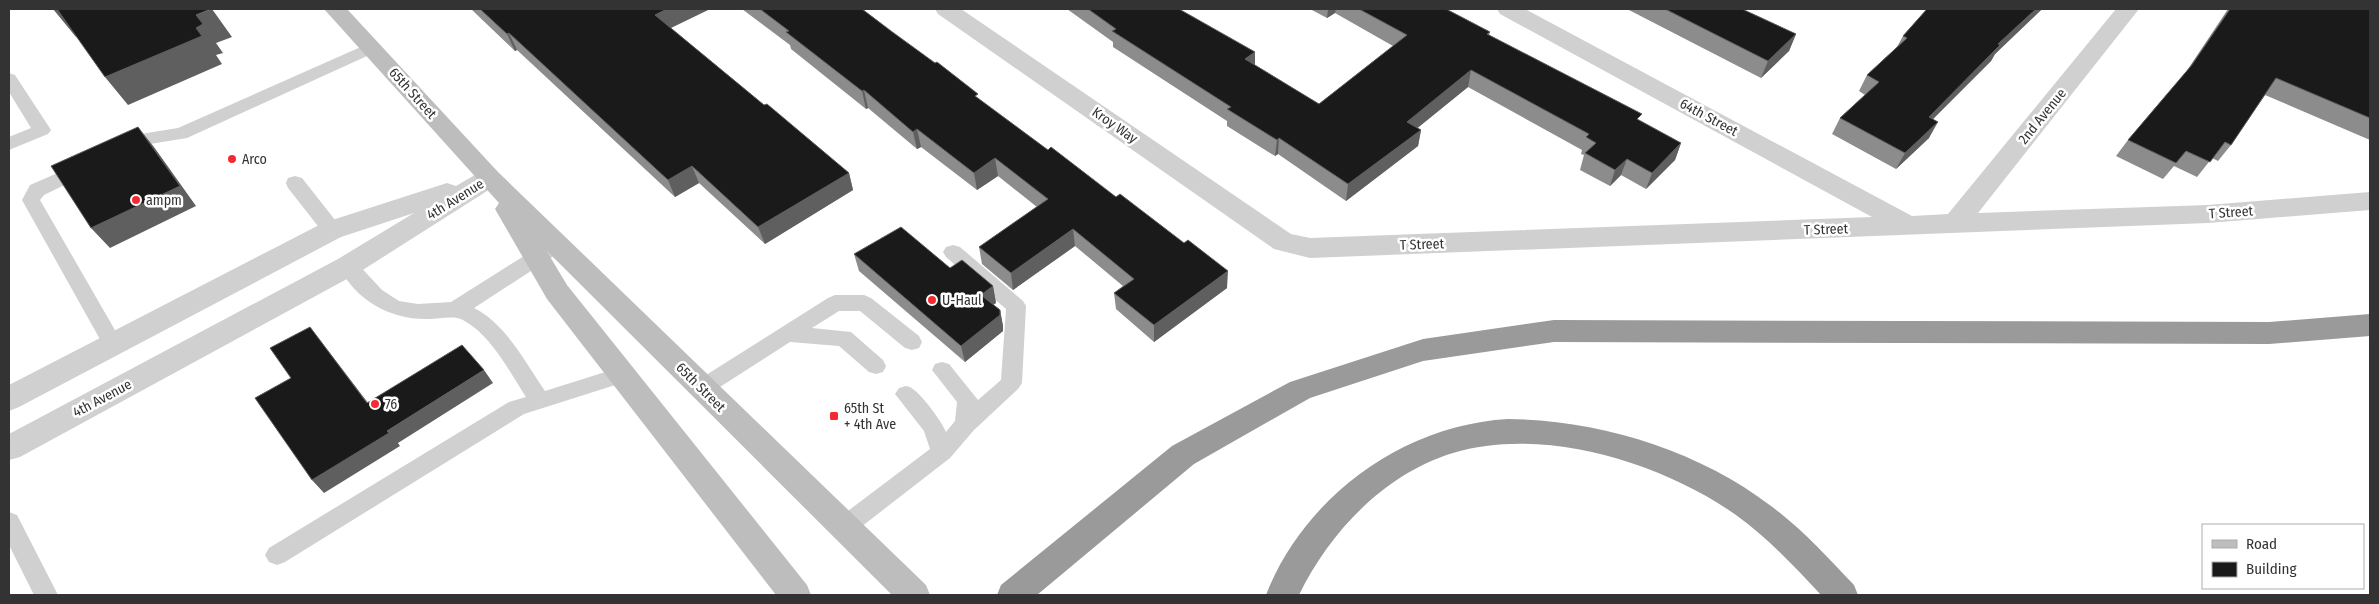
<svg xmlns="http://www.w3.org/2000/svg" width="2379" height="604" font-family="'Fira Sans Condensed',sans-serif">
	<style>
		.lines { fill: none; stroke-linecap: round; stroke-linejoin: round }
		.lane { fill: #d0d0d0; fill-rule: evenodd }
		.street { fill: #d0d0d0; fill-rule: evenodd }
		.secondary { fill: #bdbdbd; fill-rule: evenodd }
		.highway { fill: #9a9a9a; fill-rule: evenodd }
		.wall { fill: #8c8c8c }
		.shaded-wall { fill: #5f5f5f }
		.building { fill: #1a1a1a; stroke: #5f5f5f }
		.poi-dot { fill: #f52931; stroke: #fff; stroke-width: 2 }
		.labels { text-anchor: middle; stroke-width: 5; stroke-linejoin: round; paint-order: stroke }
		.street-label { font-size: 14px; fill: #333; stroke: #fff }
		.poi-label { font-size: 14px; fill: #333; stroke: #fff; text-anchor: start }
	</style>
	<rect width="100%" height="100%" fill="#fff"/>
	<g class="lines">
		<!-- lane -->
		<path class="lane" d="M372,42L378,43L380,47L378,51L187,138L150,144L123,155L117,153L114,149L117,145L141,134L178,128Z
			M9,73L15,75L51,130L48,134L9,150V137L31,128L9,92Z
			M83,162L89,163L92,168L89,173L44,195L40,200L123,344L120,350L113,352L106,350L22,200L30,185Z
			M295,176L302,178L339,225L342,230L339,235L332,237L325,235L288,188L286,183L288,178Z
			M550,242L557,244L560,249L557,254L474,308C506,324 525,362 545,391L621,367L628,369L631,375L628,381L524,414L285,562L277,565L269,562L265,555L269,548L509,402L526,397C509,371 491,335 463,320C453,315 440,319 429,319C390,320 357,301 338,266L341,261L348,259L355,261L382,290L399,301L418,304L451,302L543,244Z
			M953,245L960,247L1023,301L1026,306L1022,383L1018,389L974,430L950,458L852,534L844,537L836,534L833,527L836,520L930,449L924,431L895,394L899,388C900,388 905,386 906,386C917,386 942,422 946,432L955,421L957,402L932,370L935,364L942,362L949,364L978,400L1001,380L1006,309L946,257L943,252L946,247Z
			M835,295H864L871,298L919,336L922,342L919,348L912,350L905,348L860,311H839L812,328L851,332L883,360L886,366L883,372L876,374L869,372L839,346L790,342L709,394L702,397L695,394L691,388L695,382L828,298Z
			M9,512L17,515L58,595H34L9,545Z"/>
		<!-- street -->
		<path class="street" d="M935,9H961L1291,234L1310,238L1872,217L1500,14L1497,9H1525L1912,216L1948,214L2116,9H2139L1978,213L2208,205L2370,192V210L2208,223L1310,258L1274,249L938,14Z
			M489,169L498,172L502,178L498,184L358,273L20,457L9,460V434L338,259L414,213L341,237L19,407L9,411V385L323,223L447,183L456,186L480,172Z"/>
		<!-- secondary -->
		<path class="secondary" d="M324,9H347L498,172L926,585L930,595H892L546,250L567,285L807,585L811,595H776L547,299L495,209L499,203Z"/>
		<!-- highway -->
		<path class="highway" d="M2370,314V336L2269,344L1554,342L1423,361L1310,398L1194,464L1037,595H997L1001,585L1172,446L1290,382L1423,339L1554,320L2269,322Z
			M1508,419C1599,420 1698,450 1771,506C1802,529 1827,557 1854,585L1858,595H1821C1795,567 1768,538 1736,515C1660,462 1544,426 1453,453C1384,474 1329,533 1299,595H1266C1304,497 1403,425 1508,419Z"/>
	</g>
	<!-- wall -->
	<path class="wall" d="M471,9H710L671,28L764,105L849,173L853,190L765,244L699,183L675,197L517,50L515,51Z
		M742,9H862L979,99L1227,288L1154,342L1116,309L1114,293L1123,286L1075,246L1013,290L982,264L979,247L1037,207L998,176L977,190L921,147L917,149L868,108L866,109L791,49L790,45Z
		M1067,9H1179L1255,65L1319,104L1393,46L1335,13L1327,18L1310,9H1446L1490,32L1489,35L1639,121L1681,143L1675,160L1646,189L1621,175L1610,186L1580,170L1584,155L1581,154L1582,150L1468,87L1417,128L1421,130L1418,146L1346,201L1278,154L1275,156L1227,126V121L1113,47V42Z
		M1627,9H1742L1796,34L1789,51L1761,78Z
		M1927,9H2042L2040,11L1995,54L1991,61L1933,119L1929,138L1896,169L1832,134L1840,118L1865,95L1859,91L1867,75L1897,47L1903,36Z
		M2228,9H2370V140L2265,95L2231,145L2218,161L2212,158L2197,177L2174,166L2163,179L2116,156L2128,140L2186,72Z
		M854,254L950,268L993,286L996,303L993,304L1000,310L1003,326V331L965,362L859,271Z"/>
	<!-- shaded-wall -->
	<path class="shaded-wall" d="M53,9H57L79,36L76,37Z
		M212,9L232,37L216,43L223,53L216,55L222,64L128,105L105,77L196,28V15Z
		M667,9H710L662,32L655,15Z
		M1328,9H1336L1335,13L1327,18Z
		M2036,9H2042L2040,11L1995,54L1991,61L1919,133L1929,117L1998,44Z
		M509,33L517,50L515,51L507,34Z
		M1796,34L1789,51L1761,78L1768,61Z
		M1255,52V68L1245,59Z
		M1471,70L1468,87L1404,139L1407,122Z
		M864,90L868,108L866,109L862,91Z
		M1938,122L1929,138L1896,169L1905,153Z
		M138,127L154,147L196,206L110,248L91,228Z
		M917,129L921,147L917,149L913,132Z
		M1421,130L1418,146L1346,201L1348,184Z
		M1279,138L1278,154L1275,156L1277,140Z
		M1681,143L1675,160L1646,189L1652,173Z
		M995,158L998,176L977,190L974,173Z
		M1627,159L1621,175L1610,186L1615,170Z
		M692,166L699,183L675,197L668,180Z
		M849,173L853,190L765,244L758,227Z
		M1073,229L1075,246L1013,290L1011,273Z
		M1228,271L1227,288L1154,342V325Z
		M993,286L996,303L984,311L981,295Z
		M1000,310L1003,326V331L965,362L961,346Z
		M310,327L320,340L378,416L367,403Z
		M484,370L493,383L398,443L400,446L324,493L312,480L387,431Z"/>
	<!-- building -->
	<path class="building" d="M57,9H211L196,15L203,24L196,28L202,36L105,77Z
		M480,9H667L655,15L764,105L767,104L849,173L758,227L692,166L668,180L509,33L507,34Z
		M760,9H862L891,31L935,63L937,62L978,94L975,96L1048,150L1051,147L1116,197L1120,194L1184,243L1188,240L1228,271L1154,325L1114,293L1134,279L1073,229L1011,273L979,247L1048,199L995,158L974,173L917,129L913,132L864,90L862,91L786,32L789,31Z
		M1088,9H1179L1255,52L1245,59L1319,104L1407,35L1359,9H1446L1490,32L1487,34L1642,114L1637,119L1681,143L1652,173L1627,159L1615,170L1585,153L1596,143L1586,137L1589,134L1471,70L1407,122L1421,130L1348,184L1279,138L1277,140L1227,109L1231,107L1112,31L1116,29Z
		M1665,9H1742L1796,34L1768,61Z
		M1927,9H2036L1998,44L2000,45L1929,117L1938,122L1905,153L1840,118L1879,82L1867,75L1907,38L1903,36Z
		M2230,9H2370V118L2276,78L2231,145L2225,142L2210,162L2186,151L2176,163L2128,140L2191,66Z
		M138,127L180,186L91,228L51,166Z
		M901,227L950,268L962,260L993,286L981,295L1000,310V315L961,346L854,254Z
		M310,327L367,403L462,345L484,370L387,431L389,433L312,480L255,398L291,378L270,348Z"/>
	<!-- markers -->
	<g class="poi-dot">
		<circle cx="232" cy="159" r="5"/>
		<circle cx="136" cy="200" r="5"/>
		<circle cx="932" cy="300" r="5"/>
		<circle cx="375" cy="404" r="5"/>
		<rect x="829" y="411" width="10" height="10" rx="2.5"/>
	</g>
	<g class="labels">
		<!-- street labels -->
		<g class="street-label">
			<text transform="translate(413 93) rotate(48)" y="5">65th Street</text>
			<text transform="translate(2042 116) rotate(-51)" y="5">2nd Avenue</text>
			<text transform="translate(1709 117) rotate(28)" y="5">64th Street</text>
			<text transform="translate(1115 125) rotate(35)" y="5">Kroy Way</text>
			<text transform="translate(455 199) rotate(-32)" y="5">4th Avenue</text>
			<text transform="translate(2231 212) rotate(-4)" y="5">T Street</text>
			<text transform="translate(1826 229) rotate(-2)" y="5">T Street</text>
			<text transform="translate(1422 244) rotate(-2)" y="5">T Street</text>
			<text transform="translate(701 387) rotate(45)" y="5">65th Street</text>
			<text transform="translate(102 398) rotate(-28)" y="5">4th Avenue</text>
		</g>
		<!-- poi labels -->
		<g class="poi-label">
			<text x="242" y="164">Arco</text>
			<text x="146" y="205">ampm</text>
			<text x="942" y="305">U-Haul</text>
			<text x="385" y="409">76</text>
			<text x="844" y="413">65th St<tspan x="844" dy="16">+ 4th Ave</tspan></text>
		</g>
	</g>
	<!-- border -->
	<rect width="2379" height="604" fill="none" stroke="#333333" stroke-width="20"/>
	<!-- legend -->
	<rect x="2202" y="524" width="162" height="65" fill="#ffffff" stroke="#adadad"/>
	<rect x="2212" y="540" width="25" height="8" fill="#bdbdbd" stroke="#adadad"/>
	<text x="2246" y="549" font-size="15" fill="#333333">Road</text>
	<rect x="2212" y="562" width="25" height="15" fill="#1a1a1a" stroke="#adadad"/>
	<text x="2246" y="574" font-size="15" fill="#333333">Building</text>
</svg>
